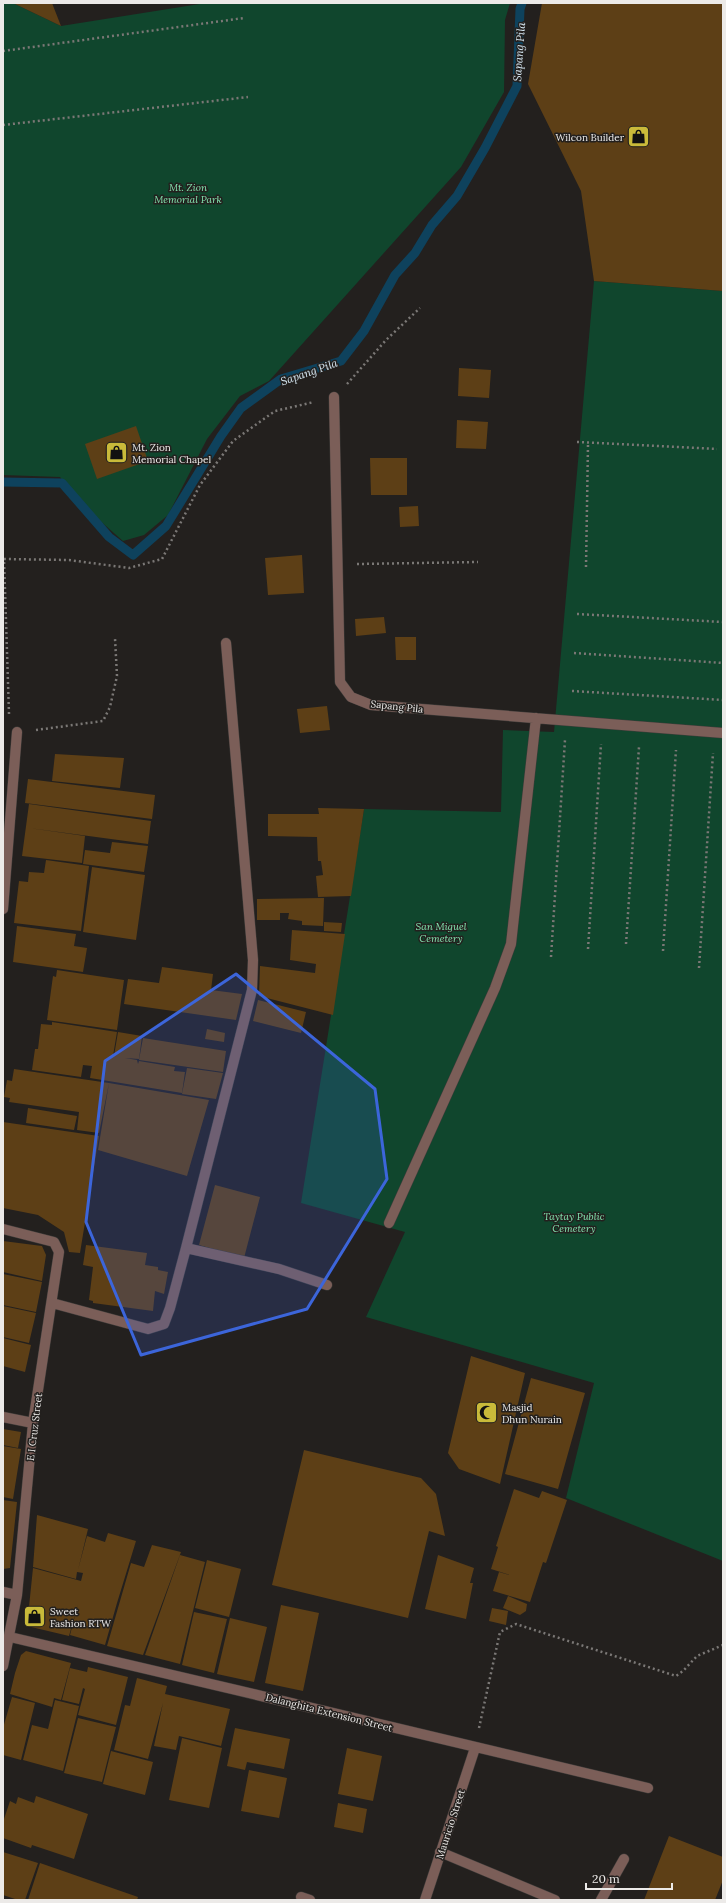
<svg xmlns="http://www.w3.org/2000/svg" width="726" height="1903" font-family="Lora,serif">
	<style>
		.green { fill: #10462d }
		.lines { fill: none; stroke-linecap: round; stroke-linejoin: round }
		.stream { stroke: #0e425d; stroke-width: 9 }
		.building { fill: #5d3f16 }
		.minor-casing { stroke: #3f3c3a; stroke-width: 11 }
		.path { stroke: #7b7876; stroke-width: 2.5; stroke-dasharray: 2 3; stroke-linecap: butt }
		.minor { stroke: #7b5e58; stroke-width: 10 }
		.marked { fill: #3c65da; fill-opacity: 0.2; stroke: #3c65da; stroke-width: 3; stroke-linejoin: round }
		.labels { text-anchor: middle; stroke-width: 3; stroke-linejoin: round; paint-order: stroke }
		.poi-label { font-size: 10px; fill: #eceae8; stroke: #23201e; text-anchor: start }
		.park-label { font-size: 10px; font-style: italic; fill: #83e3af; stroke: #23201e }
		.street-label { font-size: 10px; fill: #eceae8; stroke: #23201e }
		.water-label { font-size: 11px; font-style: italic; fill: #d5e6f1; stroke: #23201e }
	</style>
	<rect width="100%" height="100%" fill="#23201e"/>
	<!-- green -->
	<path class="green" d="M3,3H13L61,26L206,3H510L505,20L504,92L461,167L269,381L240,396L207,439L168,515L144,535L123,541L81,504L60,477L3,475Z
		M594,281L723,291V1561L566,1498L594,1383L366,1317L405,1232L301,1203L364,809L501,812L503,730L554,732Z"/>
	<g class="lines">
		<!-- stream -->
		<path class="stream" d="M3,482L62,483L109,537L133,555L166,526L221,436L241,408L281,379L341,361L364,331L395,275L415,253L432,225L457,196L485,148L517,86L520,9L522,3"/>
	</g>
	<!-- building -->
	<path class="building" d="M13,3H52L61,26Z
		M542,3H723V291L594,281L581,191L528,84Z
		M459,368L491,370L489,398L458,396Z
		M457,420L488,422L486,449L456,448Z
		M136,426L148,461L97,479L85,444Z
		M370,458H407V495H371Z
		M418,506L419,526L400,527L399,507Z
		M302,555L304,593L268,595L265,558Z
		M384,617L386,633L356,636L355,619Z
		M395,637H416V660H396Z
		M327,706L330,730L300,733L297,709Z
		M55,754L124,758L120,788L52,781Z
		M28,779L155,795L152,819L25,803Z
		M29,804L151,821L148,844L29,828L85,836L82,863L22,856Z
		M318,808L364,809L351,896L318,897L316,876L323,875L321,861H318L317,837L268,836V814H319Z
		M112,842L148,846L144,872L83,864L85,850L110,853Z
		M46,860L89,866L81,931L14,923L19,881L28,882L29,872L44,873Z
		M92,867L145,875L136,940L83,932Z
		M324,898L323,926L302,925V921L288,919L289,913H280V920H257V899Z
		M324,922L342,923L341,932L324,931Z
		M17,926L76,934L74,946L87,948L83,972L13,962Z
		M292,930L345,934L333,1015L259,996L260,966L315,973L316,964L290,960Z
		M162,967L213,974L211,990L242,994L236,1020L124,1004L128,979L159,983Z
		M57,970L124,980L117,1030L47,1020L53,976L56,977Z
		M258,1000L306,1012L301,1033L253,1021Z
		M52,1022L117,1032L113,1056H114L118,1032L142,1036L139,1059L125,1058L137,1060L138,1064L139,1061L175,1067L174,1071L185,1072L182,1093L90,1078L92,1066L83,1065L81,1077L32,1070L35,1049H38L41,1024L52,1025Z
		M207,1029L225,1033L224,1042L205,1039Z
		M143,1038L226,1051L223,1072L139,1060Z
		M187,1068L223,1073L216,1099L182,1094Z
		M14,1069L109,1083L99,1133L77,1130L79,1112L9,1102L10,1098L4,1097L7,1080L12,1081Z
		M109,1083L209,1100L187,1176L98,1150Z
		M28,1108L77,1116L74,1130L26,1123Z
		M3,1122L99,1136L80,1253L69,1252L64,1232L38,1215L3,1208Z
		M215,1185L260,1197L244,1258L199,1245Z
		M3,1241L42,1246L46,1255L42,1281L3,1272Z
		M86,1245L147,1253L145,1265L158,1267V1270L168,1272L164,1294L155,1291L153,1311L93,1303V1301L89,1300L93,1267L83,1265Z
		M3,1274L42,1282L36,1312L3,1305Z
		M3,1306L36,1313L29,1343L3,1337Z
		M3,1338L31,1345L25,1372L3,1366Z
		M471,1356L525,1373L500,1484L459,1469L448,1453Z
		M531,1378L585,1393L558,1489L505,1474Z
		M3,1429L21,1432L18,1448L3,1445Z
		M3,1446L21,1449L13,1499L3,1497Z
		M304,1450L421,1478L436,1494L445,1536L429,1531L408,1618L272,1585Z
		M514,1489L539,1498L542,1491L567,1500L546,1563L543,1562L530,1602L493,1591L499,1572L513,1576L491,1569L498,1547L496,1546Z
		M3,1500L17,1502L10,1568L3,1569Z
		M37,1515L88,1529L78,1570L87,1536L105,1542L108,1533L136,1541L117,1603L111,1601L117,1603L105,1645L70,1635L78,1604L69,1636L27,1626L33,1568L81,1581L83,1573L77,1572L76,1579L33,1567Z
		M152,1545L181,1552L143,1655L107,1646L131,1563L144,1567Z
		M180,1555L205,1562L180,1664L145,1655Z
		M438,1555L474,1568L470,1583H473L466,1619L425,1609Z
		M207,1560L241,1569L229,1617L195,1608Z
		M508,1596L527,1604L526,1611L520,1615L503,1608Z
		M281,1605L319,1613L303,1691L265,1683Z
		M492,1608L508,1611L506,1625L489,1621Z
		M194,1612L227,1619L214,1673L182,1665Z
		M230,1618L267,1627L254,1682L217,1674Z
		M26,1651L71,1663L61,1700L54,1698L52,1707L10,1694L15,1673L38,1679L15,1673L21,1655Z
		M88,1667L128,1677L116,1725L78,1715L85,1689L83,1688L79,1704L62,1700L70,1668L87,1672Z
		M137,1678L167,1686L165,1694L230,1709L221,1746L179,1736L176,1750L154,1746L163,1703L148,1759L114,1750L125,1705L130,1706Z
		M12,1697L35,1703L21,1760L3,1755V1728Z
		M55,1700L79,1706L63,1771L23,1760L32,1725L48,1729Z
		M78,1718L116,1727L102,1782L64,1773Z
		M235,1728L290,1739L284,1769L247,1762L245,1770L227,1766Z
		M182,1738L222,1748L209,1808L169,1800Z
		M347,1748L382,1756L373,1801L338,1794Z
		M111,1751L153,1762L145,1795L103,1784Z
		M249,1770L287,1778L279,1818L241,1811Z
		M36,1796L88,1814L74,1859L32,1845L31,1848L3,1838V1822L10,1801L16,1804L18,1797L34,1803Z
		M338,1803L367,1809L363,1833L334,1827Z
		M669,1836L723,1857V1880L715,1900H644Z
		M3,1852L38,1863L25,1900H18L3,1895Z
		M40,1863L138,1897L137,1900H28Z"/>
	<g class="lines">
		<defs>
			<path id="minor" d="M334,397L340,682L351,697L371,705L723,733
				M3,909L17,732
				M389,1223L495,988L511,944L536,718
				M3,1229L54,1242L59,1252L33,1423L17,1595L3,1666
				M186,1248L279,1269L327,1285
				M52,1303L148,1329L164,1324L170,1308L186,1248L252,990L253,960L226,643
				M3,1417L33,1423
				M3,1592L17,1595
				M10,1637C223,1686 435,1738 648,1788
				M440,1852L555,1900
				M301,1897L310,1900
				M425,1900L475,1748
				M601,1900L624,1859"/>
		</defs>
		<!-- minor casing -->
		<use href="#minor" class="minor-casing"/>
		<!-- path -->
		<path class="path" d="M3,51L244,18
			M3,125L248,97
			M347,384L386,340L420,308
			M577,442L717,449
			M357,564L478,562
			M586,567L588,444
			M577,614L723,622
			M574,653L723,663
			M572,691L723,700
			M9,714L4,559L69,560L129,568L162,559L200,485L233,441L275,411L314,402
			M36,730L103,721L110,707L117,676L115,638
			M626,944L639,747
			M588,949L601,744
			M663,951L676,750
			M551,957L565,740
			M699,968L713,753
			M479,1728L500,1632L516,1624L676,1676L683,1671L697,1656L723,1645"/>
		<!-- minor -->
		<use href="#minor" class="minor"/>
	</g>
	<!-- marked area -->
	<path class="marked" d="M236,974L375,1089L387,1179L307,1309L141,1355L86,1222L105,1061Z"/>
	<!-- icons -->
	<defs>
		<symbol id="shop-square" viewBox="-11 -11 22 22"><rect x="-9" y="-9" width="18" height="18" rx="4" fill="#c9ba3a" stroke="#23201e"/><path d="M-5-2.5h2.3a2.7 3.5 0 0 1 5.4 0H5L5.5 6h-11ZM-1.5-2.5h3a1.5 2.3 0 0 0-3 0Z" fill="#111"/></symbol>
		<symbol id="mosque-square" viewBox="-11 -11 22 22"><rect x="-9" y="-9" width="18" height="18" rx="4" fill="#c9ba3a" stroke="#23201e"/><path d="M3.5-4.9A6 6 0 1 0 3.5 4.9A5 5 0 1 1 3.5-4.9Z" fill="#111"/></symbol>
	</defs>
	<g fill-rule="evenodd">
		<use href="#shop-square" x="626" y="124" width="25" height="25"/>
		<use href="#shop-square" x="104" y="440" width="25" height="25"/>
		<use href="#mosque-square" x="474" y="1400" width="25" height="25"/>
		<use href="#shop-square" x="22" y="1604" width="25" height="25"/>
	</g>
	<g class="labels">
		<!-- poi labels -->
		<g class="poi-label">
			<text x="624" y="141" text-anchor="end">Wilcon Builder</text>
			<text x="132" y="451">Mt. Zion<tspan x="132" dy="12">Memorial Chapel</tspan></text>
			<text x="502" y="1411">Masjid<tspan x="502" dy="12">Dhun Nurain</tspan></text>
			<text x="50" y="1615">Sweet<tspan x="50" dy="12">Fashion RTW</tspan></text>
		</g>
		<!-- park labels -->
		<g class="park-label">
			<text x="188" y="191">Mt. Zion<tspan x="188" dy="12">Memorial Park</tspan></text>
			<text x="441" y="930">San Miguel<tspan x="441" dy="12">Cemetery</tspan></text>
			<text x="574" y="1220">Taytay Public<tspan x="574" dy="12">Cemetery</tspan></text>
		</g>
		<!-- street labels -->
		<g class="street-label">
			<text transform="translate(397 706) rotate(6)" y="4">Sapang Pila</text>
			<text transform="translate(34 1427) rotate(-83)" y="4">E I Cruz Street</text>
			<text transform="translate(329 1712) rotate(14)" y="4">Dalanghita Extension Street</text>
			<text transform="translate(450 1824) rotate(-72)" y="4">Mauricio Street</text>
		</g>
		<!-- water labels -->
		<g class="water-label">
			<text transform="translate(519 52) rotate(-86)" y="4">Sapang Pila</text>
			<text transform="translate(309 372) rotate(-19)" y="4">Sapang Pila</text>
		</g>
	</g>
	<!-- border -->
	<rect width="726" height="1903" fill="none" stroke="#eceae8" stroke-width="8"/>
	<!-- scale -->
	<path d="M586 1883v6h86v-6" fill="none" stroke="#eceae8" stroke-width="2"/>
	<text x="592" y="1883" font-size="12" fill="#eceae8" stroke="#23201e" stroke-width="3" paint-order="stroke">20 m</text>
</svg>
